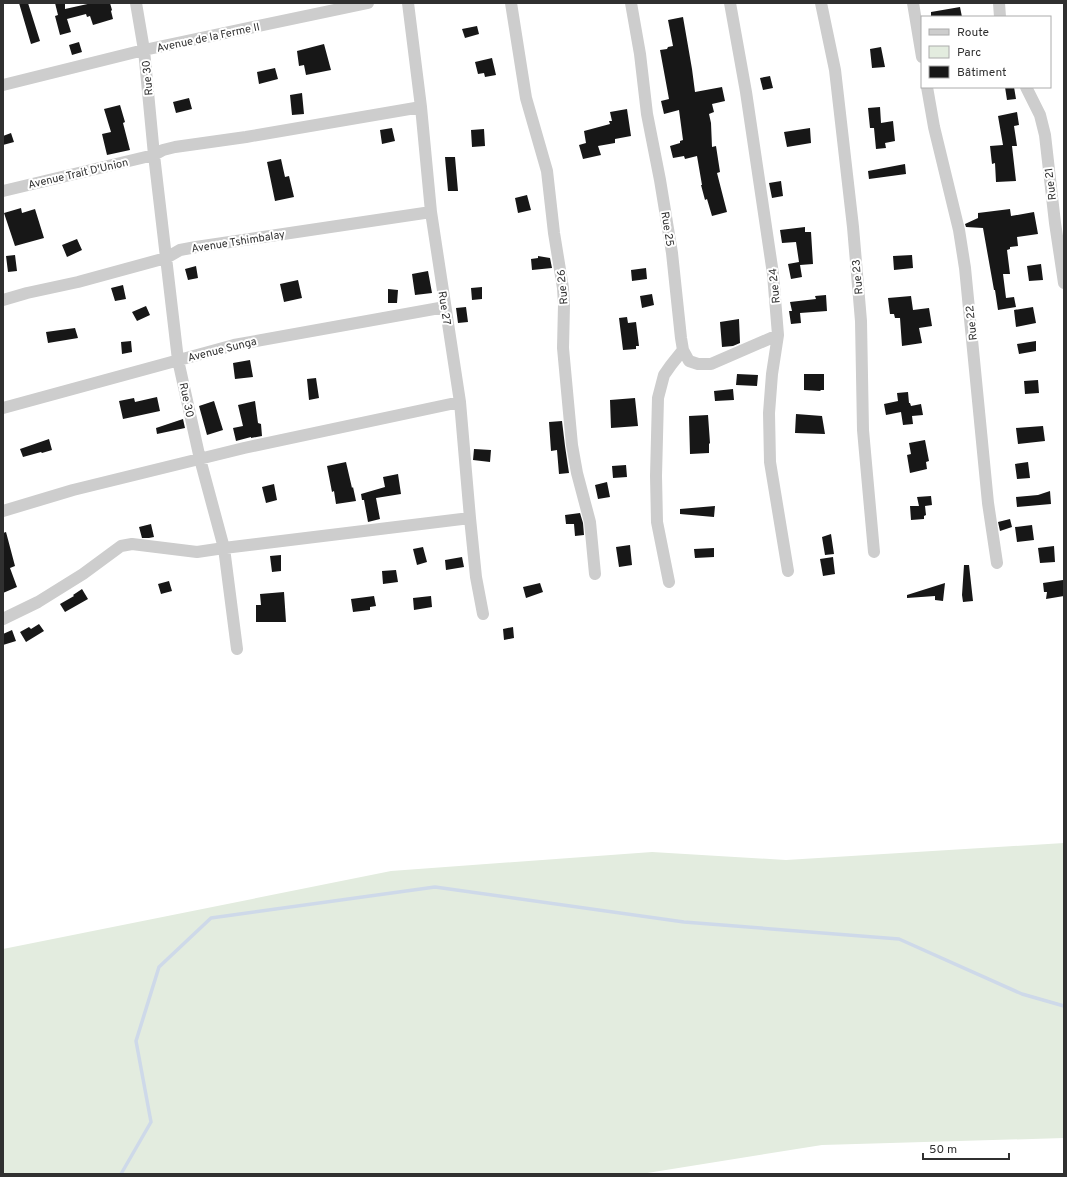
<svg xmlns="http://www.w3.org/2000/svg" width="1067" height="1177" font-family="Overpass,sans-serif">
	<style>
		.green { fill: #e3ecdf }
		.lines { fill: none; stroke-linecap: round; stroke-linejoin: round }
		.stream { stroke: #ced9e9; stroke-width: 3.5 }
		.building { fill: #171717 }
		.minor { stroke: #cdcdcd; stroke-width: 12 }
		.labels { text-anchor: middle; stroke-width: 4; stroke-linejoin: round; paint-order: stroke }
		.street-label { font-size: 11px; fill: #303030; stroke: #fff }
	</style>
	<rect width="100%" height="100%" fill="#fff"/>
	<!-- green -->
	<path class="green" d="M1064,843V1138L822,1145L641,1174H3V949L391,871L652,852L786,860Z"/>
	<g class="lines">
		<!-- stream -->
		<path class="stream" d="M121,1174L151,1122L136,1041L159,967L211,918L435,887L684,922L899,939L1022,994L1064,1006"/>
	</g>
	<!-- building -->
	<path class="building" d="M19,3H28L40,41L31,44Z
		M55,3H65V9L92,3H110L112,10L111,11L113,19L93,25L90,16L87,17L86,14L67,19L71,32L60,35L55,16L58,15Z
		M960,7L962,17H931V12Z
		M683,17L692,69L695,92L722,87L725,101L712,104L714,112L709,114L711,123L712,147L716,146L720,172L717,173L727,212L712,216L707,199L705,200L701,185H702L697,156L685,159L684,156L673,158L670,146L680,143V141L683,140L679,110L664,114L661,101L669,99L660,50L667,49L668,47L673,46L668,20Z
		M477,26L479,34L465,38L462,29Z
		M79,42L82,52L72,55L69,45Z
		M324,44L331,70L306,75L304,65L299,66L297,51Z
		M881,47L885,67L872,68L870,49Z
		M492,58L496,75L485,77L484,73L478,74L475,62Z
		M275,68L278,79L259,84L257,72Z
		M770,76L773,88L763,90L760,78Z
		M1005,87H1014L1016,99L1007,100Z
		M302,93L304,114L292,115L290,95Z
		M189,98L192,109L176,113L173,102Z
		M120,105L125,122L123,123L130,150L107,155L102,134L111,132L104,109Z
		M880,107L881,123L893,121L895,141L885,143L886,148L876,149L874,128H870L868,108Z
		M627,109L631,136L615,139V143L598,146L601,155L583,159L579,145L586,143L584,131L610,124L609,121H612L610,112Z
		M1017,112L1019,125L1014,126L1017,146H1012L1016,181L996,182L995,163L992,164L990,146L1003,145L998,116Z
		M392,128L395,141L382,144L380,130Z
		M810,128L811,143L787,147L784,132Z
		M484,129L485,146L472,147L471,130Z
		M11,133L14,142L3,145V136Z
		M445,157H455L458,191H448Z
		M281,159L285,177L289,176L294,197L275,201L267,162Z
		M905,164L906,174L869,179L868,171Z
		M781,181L783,196L772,198L769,183Z
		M527,195L531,210L518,213L515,198Z
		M21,208L22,213L35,209L44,238L15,246L4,213Z
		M1010,209L1011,216L1034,212L1038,234L1017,237L1018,246L1010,247V249L1007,250L1010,274H1003L1006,298L1014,297L1016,307L998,310L995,290H994L983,228L966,227L965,224L978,218V213Z
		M805,227V232H811L813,264L800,265L802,277L791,279L788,264L799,262L796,242L782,243L780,230Z
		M77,239L82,250L67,257L62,245Z
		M15,255L17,271L8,272L6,256Z
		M912,255L913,268L894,270L893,256Z
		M538,256L550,258L552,268L532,270L531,259L538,258Z
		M1041,264L1043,280L1029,281L1027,266Z
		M196,266L198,278L188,280L185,269Z
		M646,268L647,279L632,281L631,270Z
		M428,271L432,293L415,295L412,274Z
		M298,280L302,298L284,302L280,284Z
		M123,285L126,299L115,301L111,288Z
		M482,287V299L472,300L471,288Z
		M388,289L398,290L397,303H388Z
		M652,294L654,305L642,308L640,296Z
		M826,295L827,311L800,313L801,323L791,324L789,311H792L790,302L816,299L815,296Z
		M911,296L913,310L929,308L932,326L919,328L922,343L902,346L900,318H895L894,314H890L888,298Z
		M146,306L150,315L137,321L132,312Z
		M466,307L468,322L458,323L456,308Z
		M1033,307L1036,323L1016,327L1014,310Z
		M627,317L628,323L636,322L639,346H636V349L623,350L619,318Z
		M739,319L740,343L733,346L722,347L720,322Z
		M75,328L78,338L48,343L46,332Z
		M131,341L132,352L122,354L121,342Z
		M1036,341V351L1019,354L1017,344Z
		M250,360L253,377L235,379L233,363Z
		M737,374L758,375L757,386L736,385Z
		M804,374H824V390H820L821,391L804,390Z
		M316,378L319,398L309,400L307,379Z
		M1038,380L1039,393L1025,394L1024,381Z
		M733,389L734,400L715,401L714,391Z
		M908,392L909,403H910L911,406L921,404L923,415L912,416L913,424L903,425L901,412L886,415L884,404L898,401L897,393Z
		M157,397L160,411L123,419L119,401L134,398L135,402Z
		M635,398L638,426L611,428L610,400Z
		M214,401L223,430L207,435L199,406Z
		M255,401L258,423L261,424L262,436L251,438V437L236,441L233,428L243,426L238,405Z
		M796,414L822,416L825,434L795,433Z
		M708,415L710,443L709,444V453L690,454L689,416Z
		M183,419L185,428L157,434L156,428Z
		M562,421L565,446L569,473L559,474L557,450L551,451L549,422Z
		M1043,426L1045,441L1018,444L1016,428Z
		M49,439L52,450L42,453L41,452L23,457L20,449Z
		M925,440L929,461L926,462L927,469L910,473L907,455L911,454L909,443Z
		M474,449L491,450L490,462L473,460Z
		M346,462L352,488L353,487L356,501L336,504L334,491L332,492L327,466Z
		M1028,462L1030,478L1017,479L1015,464Z
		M626,465L627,477L613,478L612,466Z
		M398,474L401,494L376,498L380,519L368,522L364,500H362L361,494L385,487L383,477Z
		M607,482L610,497L598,499L595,485Z
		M274,484L277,500L266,503L262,487Z
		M1050,491L1051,504L1017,507L1016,497L1038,495Z
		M931,496L932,505L925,506L926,515L924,516V519L911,520L910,506H919L917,497Z
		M715,506L714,517L680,514V509Z
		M580,513L583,523L584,535L575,536L574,524H566L565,515Z
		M1010,519L1012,527L1000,531L998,522Z
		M151,524L154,537L149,538H142L139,527Z
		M1032,525L1034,540L1017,542L1015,527Z
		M6,532L15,566L10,568L17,587L3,593V533Z
		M831,534L834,554L825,555L822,537Z
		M630,545L632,565L619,567L616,547Z
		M1054,546L1055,562L1040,563L1038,548Z
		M423,547L427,562L417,565L413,549Z
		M714,548V557L695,558L694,549Z
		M281,555V571L272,572L270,556Z
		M462,557L464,567L446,570L445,560Z
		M833,557L835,574L823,576L820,559Z
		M964,565H969L973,601L963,602L962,595Z
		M396,570L398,582L383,584L382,571Z
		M1063,580L1064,596L1046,599L1047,592H1044L1043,583Z
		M169,581L172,591L161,594L158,584Z
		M540,583L543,592L526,598L523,587Z
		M945,583L943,601L935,600V596L907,598V595Z
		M82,589L88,599L65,612L60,604L74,596L73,595Z
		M284,592L286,622H256V605H261L260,594Z
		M374,596L376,606L370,607V610L353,612L351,599Z
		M431,596L432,607L414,610L413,598Z
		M39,624L44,631L26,642L20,632L29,627L31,629Z
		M513,627L514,638L504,640L503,629Z
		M12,630L16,641L3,645V634Z"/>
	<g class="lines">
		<!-- minor -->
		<path class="minor" d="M136,3L144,50L154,155L178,360L200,459L224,548L470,518
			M408,3L421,107L431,212L460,402L470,518L476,577L483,614
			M511,3L526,98L547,171L554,233L563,288L564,305L563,348L572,445L577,473L590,522L595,574
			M631,3L640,54L647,114L660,180L672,253L681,338L683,350L689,361L698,364H711L778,335
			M730,3L746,92L773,274L778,335L772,374L769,413L770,462L788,571
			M821,3L835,70L853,227L861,321L863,430L874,552
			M913,3L922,57
			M999,3L1000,17
			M3,85L144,50L368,3
			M927,87L934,127L959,230L965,268L988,503L997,563
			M1026,87L1040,115L1045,135L1055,223L1064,283
			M3,191L154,155L163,150L175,147L246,137L421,107
			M3,300L27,293L78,282L166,258L180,250L196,247L431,212
			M3,408L234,345L445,307
			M3,511L73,490L244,448L460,402
			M669,582L657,522L656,476L658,398L664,375L671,365L683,350
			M3,619L38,602L83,574L121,546L132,544L197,552L224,548L237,649"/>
	</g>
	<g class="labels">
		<!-- street labels -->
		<g class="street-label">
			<text transform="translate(208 37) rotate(-12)" y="4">Avenue de la Ferme II</text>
			<text transform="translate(147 78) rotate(-95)" y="4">Rue 30</text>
			<text transform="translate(78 173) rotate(-13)" y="4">Avenue Trait D'Union</text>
			<text transform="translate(1050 184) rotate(-97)" y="4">Rue 21</text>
			<text transform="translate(668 229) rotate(81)" y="4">Rue 25</text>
			<text transform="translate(238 241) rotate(-9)" y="4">Avenue Tshimbalay</text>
			<text transform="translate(857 277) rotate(-95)" y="4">Rue 23</text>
			<text transform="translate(774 286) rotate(-96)" y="4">Rue 24</text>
			<text transform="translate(562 287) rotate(-95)" y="4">Rue 26</text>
			<text transform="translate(445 308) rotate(81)" y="4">Rue 27</text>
			<text transform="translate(971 323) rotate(-96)" y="4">Rue 22</text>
			<text transform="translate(222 349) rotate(-14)" y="4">Avenue Sunga</text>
			<text transform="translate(187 400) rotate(78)" y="4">Rue 30</text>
		</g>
	</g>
	<!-- border -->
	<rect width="1067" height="1177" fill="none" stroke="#303030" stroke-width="8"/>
	<!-- legend -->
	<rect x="921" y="16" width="130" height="72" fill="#ffffff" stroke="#acacac"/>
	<rect x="929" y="29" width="20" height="6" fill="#cdcdcd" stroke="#acacac"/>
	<text x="957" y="36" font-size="12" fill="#303030">Route</text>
	<rect x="929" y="46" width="20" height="12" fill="#e3ecdf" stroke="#acacac"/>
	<text x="957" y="56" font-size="12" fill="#303030">Parc</text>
	<rect x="929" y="66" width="20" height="12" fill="#171717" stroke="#acacac"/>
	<text x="957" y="76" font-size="12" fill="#303030">Bâtiment</text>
	<!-- scale -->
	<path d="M923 1153v6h86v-6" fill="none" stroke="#303030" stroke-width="2"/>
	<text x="929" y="1153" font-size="12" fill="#303030" stroke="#ffffff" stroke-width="3" paint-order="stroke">50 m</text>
</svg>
